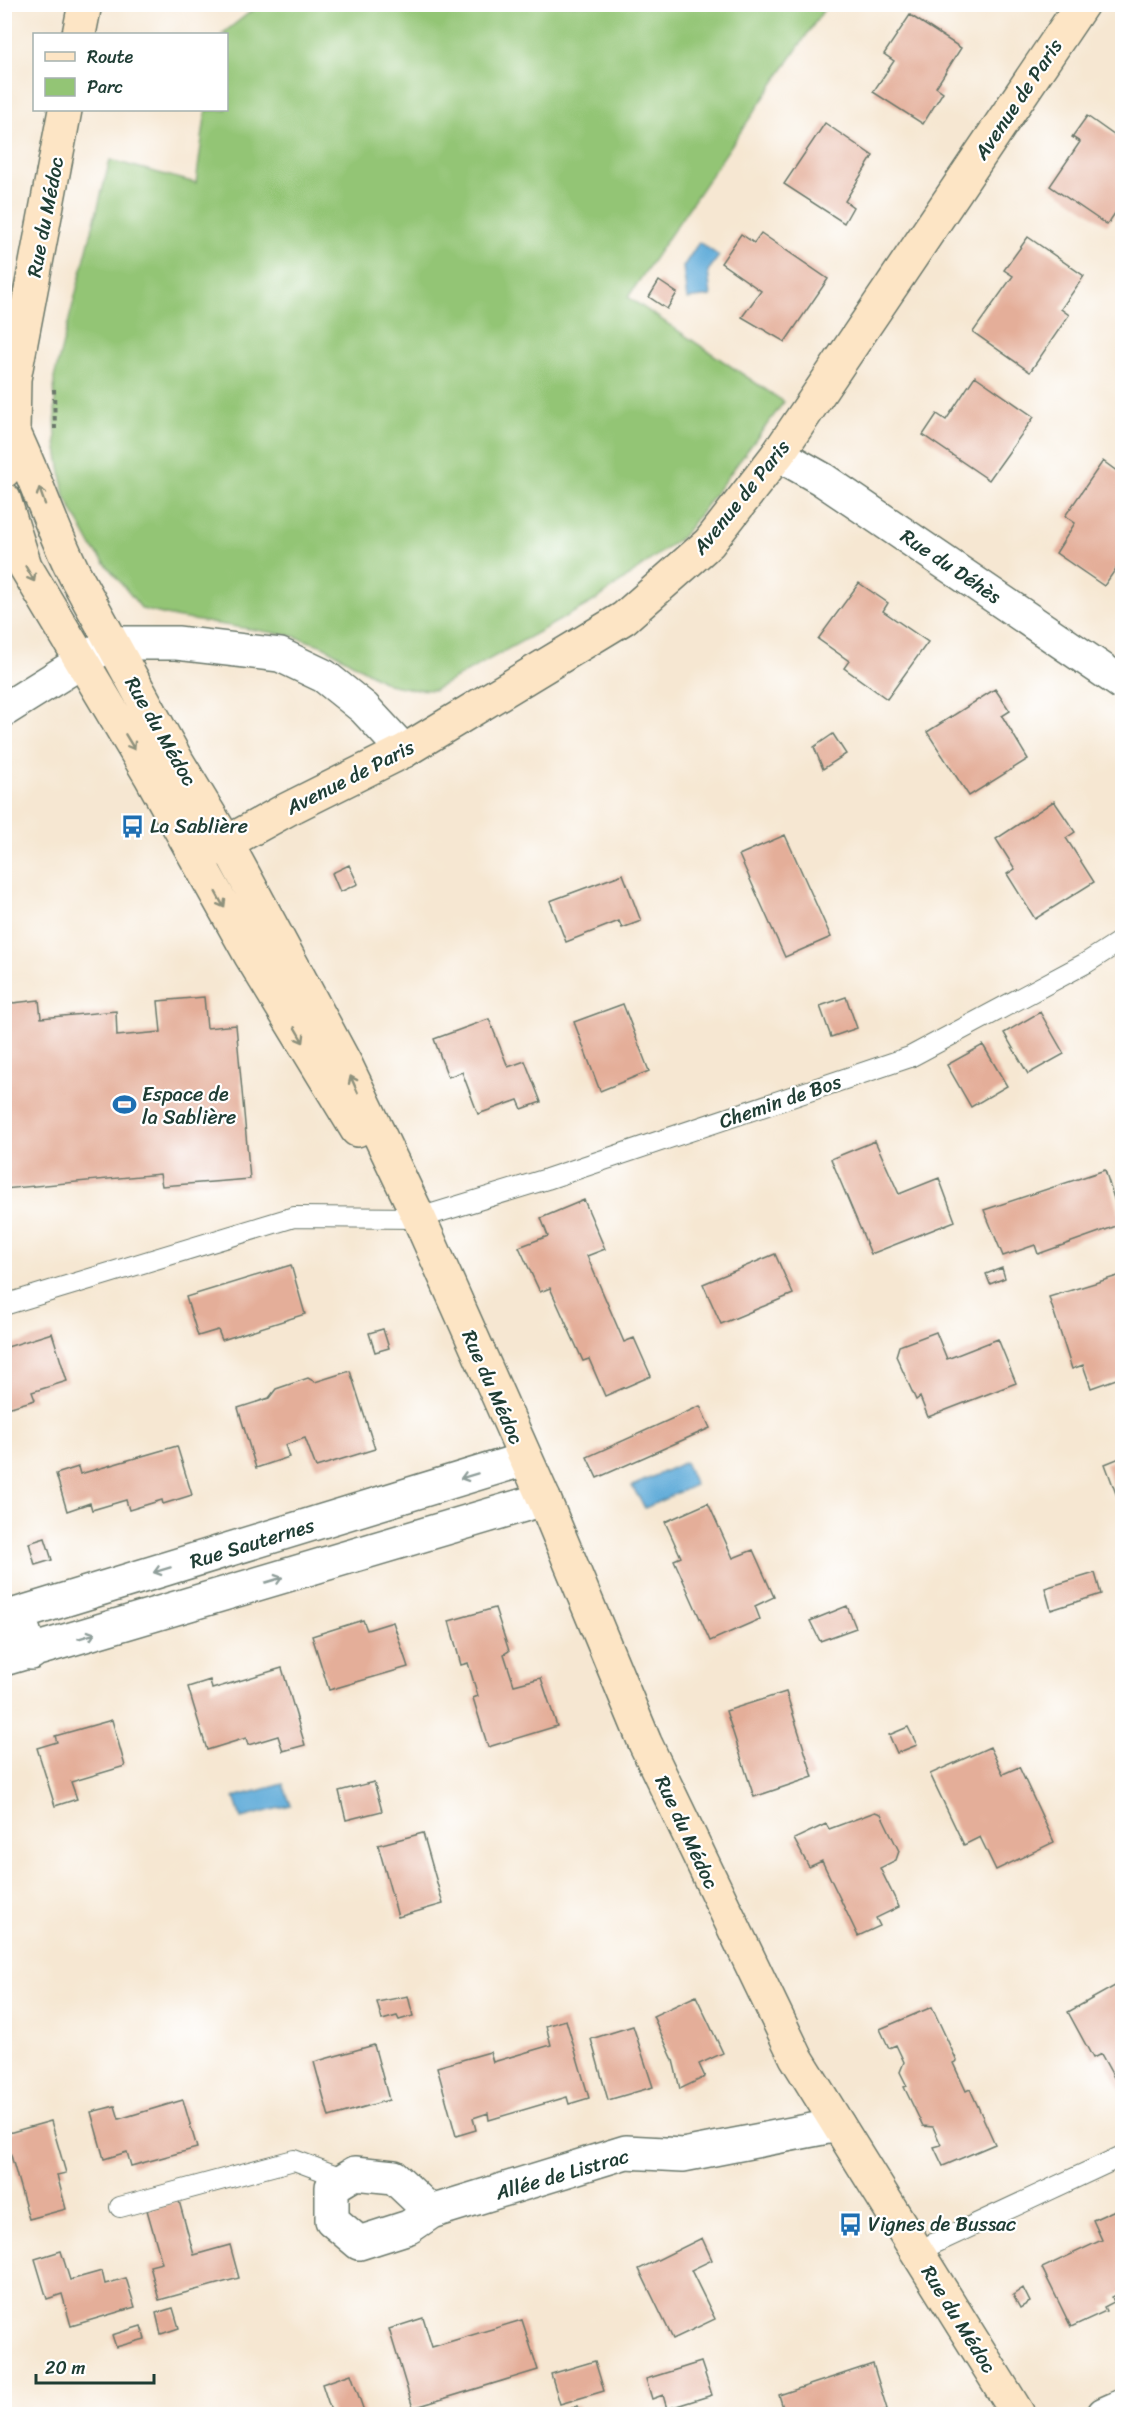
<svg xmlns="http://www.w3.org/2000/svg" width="1127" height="2419" font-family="Sriracha,sans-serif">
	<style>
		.green { fill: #93c575; stroke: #598154; stroke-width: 1.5 }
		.water { fill: #61acd9; stroke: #407486; stroke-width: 1.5 }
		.building { fill: #e4ae99 }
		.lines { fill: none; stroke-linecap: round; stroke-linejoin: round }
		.lane-casing { stroke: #6a786b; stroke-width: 22 }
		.street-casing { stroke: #6a786b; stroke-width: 36 }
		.secondary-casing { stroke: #6a786b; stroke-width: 36 }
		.path { stroke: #6a786b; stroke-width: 4; stroke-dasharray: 4.5 4.5; stroke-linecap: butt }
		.lane { stroke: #fff; stroke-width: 20 }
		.street { stroke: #fff; stroke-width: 33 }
		.secondary { stroke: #fde5c5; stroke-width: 33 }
		.oneway { stroke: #8e917c }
		.oneway2 { stroke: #8f9e9a }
		.labels { text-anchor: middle; stroke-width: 4.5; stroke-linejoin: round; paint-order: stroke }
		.street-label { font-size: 20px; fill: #1f3d34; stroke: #fff }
		.poi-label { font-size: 20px; fill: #1f3d34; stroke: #fff; text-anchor: start }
	</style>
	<rect width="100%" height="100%" fill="#fff"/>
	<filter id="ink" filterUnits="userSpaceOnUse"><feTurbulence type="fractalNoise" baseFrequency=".0167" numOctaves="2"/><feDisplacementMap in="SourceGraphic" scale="12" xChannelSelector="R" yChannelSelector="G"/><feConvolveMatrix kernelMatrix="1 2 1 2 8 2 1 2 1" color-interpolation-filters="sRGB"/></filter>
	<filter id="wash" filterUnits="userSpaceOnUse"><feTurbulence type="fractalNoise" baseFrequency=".008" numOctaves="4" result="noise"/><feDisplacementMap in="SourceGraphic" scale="24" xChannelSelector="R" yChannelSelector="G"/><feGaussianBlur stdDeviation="1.35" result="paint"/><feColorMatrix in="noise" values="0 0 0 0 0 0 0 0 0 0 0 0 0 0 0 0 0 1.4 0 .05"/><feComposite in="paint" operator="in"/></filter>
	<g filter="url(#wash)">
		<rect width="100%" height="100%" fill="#f6e7d2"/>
		<!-- green -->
		<path class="green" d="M259,5H827L628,297L784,402L683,536L596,600L434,690L412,689L388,684L323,646L293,636L174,617L142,609L92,547L65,497L56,443L54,378L110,160L196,183L206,110H226V34H222Z"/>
		<!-- water -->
		<path class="water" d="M699,242L719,256L708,271L711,296L687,299L683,267Z
			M685,1462L695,1485L645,1508L632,1486Z
			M283,1784L291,1805L241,1818L234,1797Z"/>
		<g id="blocks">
			<!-- building -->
			<path class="building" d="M910,15L961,48L936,87L943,92L923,124L873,92L894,61L884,54Z
				M1087,116L1122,141V203L1107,225L1050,186L1080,142L1072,137Z
				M825,123L873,156L845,201L853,207L844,223L784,184Z
				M761,233L828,279L785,342L742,317L761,291L721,263L741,234L754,243Z
				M1028,237L1084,276L1061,309L1069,315L1030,372L973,332L1013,276L1004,270Z
				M659,281L677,293L667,309L649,297Z
				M975,376L1034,417L989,480L923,435L937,414L946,420Z
				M1103,461L1122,475V543L1118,551L1122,554V560L1104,586L1056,553L1075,523L1065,516Z
				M859,583L888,603L883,611L928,642L887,699L844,668L849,661L818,639Z
				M995,689L1010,711L1002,716L1028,759L969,796L927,732Z
				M833,734L846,754L823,769L814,747Z
				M1054,801L1075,832L1066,838L1094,882L1035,919L1007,874L1015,869L996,839Z
				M785,835L831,937L785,957L739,855Z
				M349,865L358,884L340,892L332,873Z
				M623,874L641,921L622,928L619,921L566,942L550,901Z
				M204,997L207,1028L236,1025L250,1179L162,1186L160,1174L4,1189V1004L39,1000L41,1018L116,1011L117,1036L161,1032L158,1001Z
				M846,997L857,1028L831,1037L820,1006Z
				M623,1004L649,1071L600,1091L574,1022Z
				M1040,1012L1064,1054L1028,1074L1004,1033Z
				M489,1019L508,1067L525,1061L541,1102L522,1109L518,1100L478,1114L462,1072L448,1077L434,1039Z
				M983,1045L1007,1086L971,1107L947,1065Z
				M875,1141L899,1194L939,1178L955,1221L871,1254L831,1159Z
				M1105,1170L1122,1224L1038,1254L1035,1245L1003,1256L984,1210Z
				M584,1200L605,1249L587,1256L624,1342L634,1338L651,1376L605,1396L589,1359L583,1361L550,1288L540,1292L519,1247L548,1236L541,1218Z
				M775,1254L793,1294L721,1324L703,1284Z
				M291,1265L305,1314L222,1340L218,1330L198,1336L186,1297Z
				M1002,1268L1005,1278L990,1284L986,1274Z
				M1121,1275L1122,1377L1091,1388L1083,1365L1072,1369L1049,1297Z
				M383,1329L389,1348L375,1352L369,1333Z
				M936,1332L947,1359L998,1339L1016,1383L928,1417L920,1397L916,1400L896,1356L899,1346Z
				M52,1333L67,1381L32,1392L35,1400L4,1409V1348Z
				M350,1371L375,1449L316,1467L305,1438L285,1445L289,1457L256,1468L238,1408L269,1398L276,1389L308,1378L315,1382Z
				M700,1406L710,1428L597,1478L587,1457Z
				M177,1446L192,1495L163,1504L162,1500L129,1510L126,1500L92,1510L90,1503L67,1511L56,1474L78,1467L80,1474Z
				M1122,1457V1510L1105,1464Z
				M708,1503L733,1558L753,1550L774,1597L755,1606L760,1619L710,1641L674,1560L681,1557L665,1522Z
				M45,1538L52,1560L35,1565L29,1543Z
				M1095,1573L1101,1594L1051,1610L1045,1588Z
				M847,1606L856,1628L820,1641L810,1621Z
				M495,1608L509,1651L504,1654L514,1685L541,1678L557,1726L488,1747L473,1698L478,1696L468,1663L461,1665L449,1621Z
				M363,1620L367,1630L393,1622L408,1667L329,1690L312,1636Z
				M282,1668L305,1745L283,1751L278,1736L248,1745L246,1738L207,1750L188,1687L210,1680L212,1689Z
				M786,1692L813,1777L754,1797L726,1711Z
				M112,1720L125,1766L71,1782L77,1799L55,1806L37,1748L57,1742L55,1736Z
				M908,1727L917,1745L897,1753L889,1735Z
				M990,1747L1003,1774L1019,1767L1054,1842L996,1870L980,1837L964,1845L930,1774Z
				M374,1782L382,1811L346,1820L339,1791Z
				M875,1812L881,1814L899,1851L896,1860L880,1868L899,1907L876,1918L880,1926L858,1936L822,1861L809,1867L794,1839L826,1824L829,1829Z
				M423,1833L443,1904L398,1917L378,1845Z
				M1122,1982V2092L1101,2054L1093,2058L1068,2012Z
				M408,1996L413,2016L399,2020L397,2016L382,2020L377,2002Z
				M696,1996L723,2053L699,2064L705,2077L680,2089L673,2060L653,2016Z
				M932,2007L957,2061L953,2063L966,2091L970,2089L995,2144L943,2166L934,2147L941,2145L933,2127L923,2126L904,2087L907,2086L900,2072L904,2062L896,2045L889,2048L880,2029Z
				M566,2020L589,2098L569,2104L567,2097L489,2120L488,2113L473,2118L476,2130L456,2136L437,2067L490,2052L493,2062L551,2045L546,2026Z
				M633,2026L653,2087L608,2100L591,2039Z
				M374,2045L389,2100L329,2117L314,2062Z
				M183,2100L197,2148L131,2166L127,2152L104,2159L91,2112L115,2106L119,2119Z
				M51,2121L66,2173L57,2175L66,2209L29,2219L5,2134Z
				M179,2201L194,2255L230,2245L239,2278L159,2300L150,2266L162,2263L147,2210Z
				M1122,2207V2292L1112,2297L1114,2302L1104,2307L1106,2311L1071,2327L1042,2268L1102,2240L1093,2220Z
				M702,2238L712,2260L691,2270L715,2319L673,2339L639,2269Z
				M61,2251L70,2280L102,2271L105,2284L126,2278L135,2307L71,2326L62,2294L47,2299L35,2259Z
				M1023,2288L1030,2302L1020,2308L1013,2295Z
				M173,2308L179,2328L161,2334L156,2313Z
				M423,2318L432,2347L522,2320L538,2370L413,2408L389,2329Z
				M141,2326L145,2339L116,2347L112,2335Z
				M595,2361L604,2391L560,2404L551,2374Z
				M701,2362L712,2395L667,2409L663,2395L652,2399L646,2379Z
				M873,2364L887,2409L881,2412L882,2414H785L779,2395Z
				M351,2374L365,2414H332L322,2384Z
				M578,2406L580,2414H548Z"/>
		</g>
	</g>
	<g filter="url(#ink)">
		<use href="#blocks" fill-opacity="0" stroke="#6a786b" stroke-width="1.5"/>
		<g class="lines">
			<defs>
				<path id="lane" d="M4,1305L294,1217L419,1218L547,1179L910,1057L1086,963L1122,940
					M120,2207L294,2160L345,2179
					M918,2251L1122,2156"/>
				<path id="street" d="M778,454L822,479L1122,683
					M4,710L111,643H177L280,655L324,676L364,708L404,751
					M31,1653L18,1614L525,1459
					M4,1659L544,1499
					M431,2212L394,2177L355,2173L332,2187V2220L359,2243L409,2227L431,2212L626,2152L683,2155L838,2125
					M1104,2414L1122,2406"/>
				<path id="secondary" d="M79,34L85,4
					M13,431C36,478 51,528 75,575L177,761L226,842L346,1065L419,1218L544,1499L645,1743L796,2057L1018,2414
					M4,471L13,431L14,379L65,110
					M4,499L25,566L150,775L251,956L357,1130
					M197,859L286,810L404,751L624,618L709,543L778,454L1082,4"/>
			</defs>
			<!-- lane casing -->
			<use href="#lane" class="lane-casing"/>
			<!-- street casing -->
			<use href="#street" class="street-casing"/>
			<!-- secondary casing -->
			<use href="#secondary" class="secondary-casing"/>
			<!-- path -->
			<path class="path" d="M54,389L55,429"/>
			<!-- lane -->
			<use href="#lane" class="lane"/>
			<!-- street -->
			<use href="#street" class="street"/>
			<!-- secondary -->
			<use href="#secondary" class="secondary"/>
		</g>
		<!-- one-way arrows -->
		<defs><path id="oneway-shaft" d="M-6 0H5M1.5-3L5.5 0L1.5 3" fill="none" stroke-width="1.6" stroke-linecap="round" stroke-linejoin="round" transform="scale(1.5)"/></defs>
		<g class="oneway">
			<use href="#oneway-shaft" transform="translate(42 496) rotate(-110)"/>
			<use href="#oneway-shaft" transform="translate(30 574) rotate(60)"/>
			<use href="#oneway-shaft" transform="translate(130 742) rotate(59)"/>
			<use href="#oneway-shaft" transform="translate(220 900) rotate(61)"/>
			<use href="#oneway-shaft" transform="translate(299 1035) rotate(60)"/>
			<use href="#oneway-shaft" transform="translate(354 1084) rotate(-114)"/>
		</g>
		<g class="oneway2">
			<use href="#oneway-shaft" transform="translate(469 1476) rotate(163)"/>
			<use href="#oneway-shaft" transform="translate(162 1570) rotate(163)"/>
			<use href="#oneway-shaft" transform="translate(274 1580) rotate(-17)"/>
			<use href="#oneway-shaft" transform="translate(87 1636) rotate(-17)"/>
		</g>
	</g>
	<!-- icons -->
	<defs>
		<symbol id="bus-bare" viewBox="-9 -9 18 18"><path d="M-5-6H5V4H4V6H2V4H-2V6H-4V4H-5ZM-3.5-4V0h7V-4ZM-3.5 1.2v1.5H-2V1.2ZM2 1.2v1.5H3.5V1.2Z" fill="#1f6fb2" stroke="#fff" stroke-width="2.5" paint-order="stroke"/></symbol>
		<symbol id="stadium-bare" viewBox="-9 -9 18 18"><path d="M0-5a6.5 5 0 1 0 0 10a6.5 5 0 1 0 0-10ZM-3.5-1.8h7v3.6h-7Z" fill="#1f6fb2" stroke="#fff" stroke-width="2.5" paint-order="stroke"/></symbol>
	</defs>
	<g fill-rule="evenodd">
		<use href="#bus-bare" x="116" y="810" width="33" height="33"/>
		<use href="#stadium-bare" x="108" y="1088" width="33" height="33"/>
		<use href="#bus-bare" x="834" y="2208" width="33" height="33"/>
	</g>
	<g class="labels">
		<!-- street labels -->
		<g class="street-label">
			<text transform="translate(1018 99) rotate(-56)" y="7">Avenue de Paris</text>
			<text transform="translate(45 217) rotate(-79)" y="7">Rue du Médoc</text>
			<text transform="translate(741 497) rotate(-51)" y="7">Avenue de Paris</text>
			<text transform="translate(951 566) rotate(34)" y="7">Rue du Déhès</text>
			<text transform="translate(161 731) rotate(60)" y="7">Rue du Médoc</text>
			<text transform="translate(350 777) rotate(-27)" y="7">Avenue de Paris</text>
			<text transform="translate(780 1101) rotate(-19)" y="7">Chemin de Bos</text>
			<text transform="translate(493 1387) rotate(66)" y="7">Rue du Médoc</text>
			<text transform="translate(252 1543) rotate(-17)" y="7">Rue Sauternes</text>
			<text transform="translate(687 1832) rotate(65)" y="7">Rue du Médoc</text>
			<text transform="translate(562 2174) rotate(-16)" y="7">Allée de Listrac</text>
			<text transform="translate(959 2319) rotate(58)" y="7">Rue du Médoc</text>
		</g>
		<!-- poi labels -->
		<g class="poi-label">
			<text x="150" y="833">La Sablière</text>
			<text x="142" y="1101">Espace de<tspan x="142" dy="23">la Sablière</tspan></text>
			<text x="868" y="2231">Vignes de Bussac</text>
		</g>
	</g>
	<!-- margin -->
	<rect width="1127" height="2419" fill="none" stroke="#fff" stroke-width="24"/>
	<!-- legend -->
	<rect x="33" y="33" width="195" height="78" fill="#ffffff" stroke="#a5b1ae" stroke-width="1.5"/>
	<rect x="45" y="52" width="30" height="9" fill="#fde5c5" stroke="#a5b1ae" stroke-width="1.5"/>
	<text x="87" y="63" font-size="18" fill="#1f3d34">Route</text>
	<rect x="45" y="78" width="30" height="18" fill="#93c575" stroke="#a5b1ae" stroke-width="1.5"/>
	<text x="87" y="93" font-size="18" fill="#1f3d34">Parc</text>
	<!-- scale -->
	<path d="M36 2374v9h118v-9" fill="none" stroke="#1f3d34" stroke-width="3"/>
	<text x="45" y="2374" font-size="18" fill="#1f3d34" stroke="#ffffff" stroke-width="4.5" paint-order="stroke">20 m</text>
</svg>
